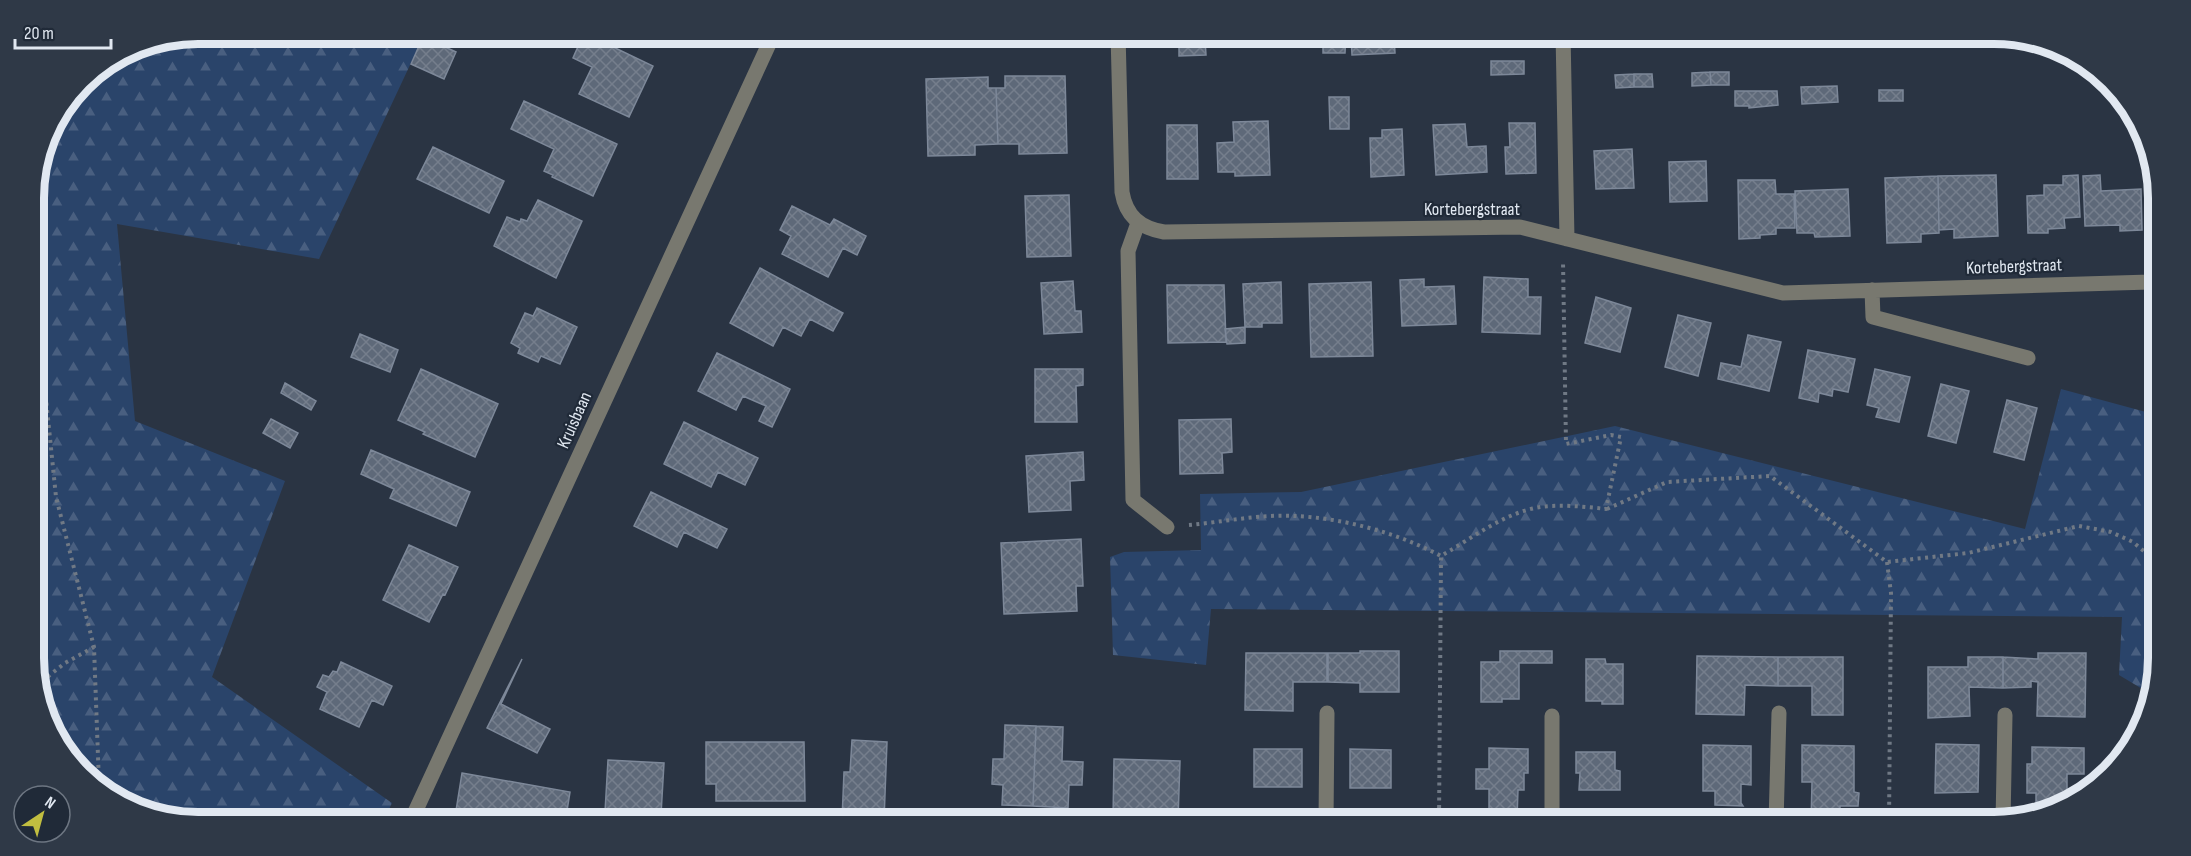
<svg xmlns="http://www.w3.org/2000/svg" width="2191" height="856" font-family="'Sofia Sans Condensed',sans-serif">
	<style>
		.forest { fill: url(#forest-firs) }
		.building { fill: url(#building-cross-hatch); stroke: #7d8899; stroke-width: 1.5 }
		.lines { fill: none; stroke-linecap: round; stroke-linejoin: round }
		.path { stroke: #707985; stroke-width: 4; stroke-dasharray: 3 4.5; stroke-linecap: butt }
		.minor { stroke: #78786f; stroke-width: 15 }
		.labels { text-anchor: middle; stroke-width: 4.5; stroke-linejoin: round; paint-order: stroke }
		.street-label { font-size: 18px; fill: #e1e8f1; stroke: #202a38 }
		.rim { fill: none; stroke: #e1e8f1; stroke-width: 8 }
	</style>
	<defs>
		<pattern id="forest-firs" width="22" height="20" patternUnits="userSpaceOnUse" patternTransform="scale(1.5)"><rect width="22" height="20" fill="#2a446a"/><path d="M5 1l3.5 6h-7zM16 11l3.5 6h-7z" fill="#495f80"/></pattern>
		<pattern id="building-cross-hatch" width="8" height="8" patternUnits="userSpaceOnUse" patternTransform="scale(1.5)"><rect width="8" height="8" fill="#5e6979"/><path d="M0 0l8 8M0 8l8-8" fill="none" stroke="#757e8c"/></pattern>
	</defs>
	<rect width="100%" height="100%" fill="#2a3443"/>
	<!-- forest -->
	<path class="forest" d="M197,33H425L319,259L117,224L135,421L285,481L212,677L392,803L385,817L372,823H197L144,814L74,767L36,690L33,186L50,124L89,74L135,45Z
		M2061,389L2157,415L2158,578L2149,693L2119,675L2122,617L1211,609L1206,665L1113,655L1110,557L1124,552L1201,550L1200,494L1301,492L1615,426L2025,529Z"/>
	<!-- building -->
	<path class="building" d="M584,33L653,66L629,117L579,94L592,67L573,58Z
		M1323,33H1346L1345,53H1323Z
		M1595,33H1633V41L1595,42Z
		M1633,33H1671L1672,40L1633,41Z
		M1671,33H1710V38L1672,40Z
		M1710,33H1748V38H1710Z
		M1394,36L1395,53L1352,55L1351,37Z
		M423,37L456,52L444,79L411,64Z
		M1205,39L1206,55L1179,56V40Z
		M1491,61H1524V74L1491,75Z
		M1710,72L1711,85L1692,86V73Z
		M1710,72H1729V85H1711Z
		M1634,74V87L1616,88L1615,75Z
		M1634,74H1652L1653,87H1634Z
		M1005,76H1065L1067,153L1019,154V144H998L996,88H1005Z
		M988,77V88H996L998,144L975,145V155L928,156L926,79Z
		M1837,86L1838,102L1802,104L1801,87Z
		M1879,90H1903V101H1879Z
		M1735,91H1777L1778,105L1749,108V106H1735Z
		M1329,97H1349V129H1330Z
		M524,101L617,144L593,196L552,177L553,175L544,171L554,149L511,129Z
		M1268,121L1270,175L1235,176V172H1218L1217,143L1234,142L1233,122Z
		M1509,123H1535L1536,173L1506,174L1505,147H1510Z
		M1465,124L1467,147L1486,146L1487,172L1436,175L1433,125Z
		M1167,125H1197L1198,179H1167Z
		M1402,129L1404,175L1371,177L1370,138H1382V130Z
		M433,147L504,181L489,213L417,179Z
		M1632,149L1634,188L1596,189L1594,151Z
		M1706,161L1707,201L1670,202L1669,162Z
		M1996,175L1998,236L1954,238V229L1939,230L1938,176Z
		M2078,175L2080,217L2064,218L2065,228L2048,229V233H2028L2027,196L2044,195V185H2063V176Z
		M2100,175L2101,191L2141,189L2142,230L2120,231V225L2085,226L2083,176Z
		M1938,176L1939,233L1921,234V242L1887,243L1885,178Z
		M1738,180H1775L1776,194H1794L1795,228H1776V234L1760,235V238L1739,239Z
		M1848,189L1850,236L1815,237L1814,233H1797L1795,191Z
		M1069,195L1071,256L1027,257L1025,196Z
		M538,200L582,221L556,278L494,246L507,217L520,222L521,219L527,221Z
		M792,206L830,225L834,219L866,236L857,255L843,248L828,277L782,254L791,236L780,230Z
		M760,268L843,313L833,331L810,319L801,336L783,327L773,346L730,323Z
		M1484,277L1528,279V297H1541L1540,334L1482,332Z
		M1424,279V287L1454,286L1456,324L1402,326L1400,280Z
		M1073,281L1075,311H1081L1082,332L1044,334L1041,283Z
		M1281,282L1282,323H1262V327H1245L1243,284Z
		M1371,282L1373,356L1311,357L1309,284Z
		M1167,285H1224L1226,342L1168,343Z
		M1596,297L1631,308L1620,352L1585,343Z
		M537,308L577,327L560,364L541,356L538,362L518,353L520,348L511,343L525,313L533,316Z
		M1678,315L1711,323L1698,376L1665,367Z
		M1245,327V343L1227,344L1225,329Z
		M360,334L398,350L390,372L351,357Z
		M1748,335L1781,342L1769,391L1718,379L1721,363L1741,367Z
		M1808,350L1855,359L1848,392L1833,389L1832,396L1819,393L1818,402L1799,398Z
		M717,353L790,389L772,427L759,421L766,406L743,396L736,410L698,391Z
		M421,369L498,404L475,457L423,434L425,432L398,420Z
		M1035,369H1083V385L1076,386L1077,422H1035Z
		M1875,369L1910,377L1899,422L1876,417L1879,408L1867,405Z
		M285,383L316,401L311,410L281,393Z
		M1941,384L1969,391L1956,443L1928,436Z
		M2007,400L2037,408L2024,460L1994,452Z
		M271,419L298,433L290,448L263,433Z
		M1231,419L1232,452L1222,453L1223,473L1180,474L1179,420Z
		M684,422L758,458L745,485L718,472L711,487L664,464Z
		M371,450L470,492L456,526L390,498L394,489L361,474Z
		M1083,452L1084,480L1070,481L1071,510L1029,512L1026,456Z
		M651,492L727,529L717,548L684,532L677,547L634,526Z
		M1081,539L1083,586H1076L1077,611L1004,614L1001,543Z
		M409,545L458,567L445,595L443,594L429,622L383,600Z
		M1360,651H1399V692H1360V683L1328,682V653H1360Z
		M1500,651H1552V663H1519V699H1502V702H1481V662H1500Z
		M1246,653H1327V682H1293V711L1245,710Z
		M2038,653H2086L2085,717L2037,716L2038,682L2031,681V687L2003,688V657L2038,659Z
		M1697,656L1778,657V686L1745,685L1744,715L1696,714Z
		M1778,657H1843V715H1812V686H1778Z
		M1968,657H2003V688L1969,687L1970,716L1928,718V667H1968Z
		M522,659L501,704L550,729L537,753L487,728Z
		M1586,659H1605L1606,664H1623V704H1602V701H1586Z
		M341,662L392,686L383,705L372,700L359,727L320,709L327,692L317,687L323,675L329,677L333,671L337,672Z
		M1005,725L1036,726L1033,806L1002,805L1003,785L992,784L993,759H1004Z
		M1036,726L1063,727L1062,761L1083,762L1082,785H1069L1068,808L1033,806Z
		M852,740L887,742L884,821L842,820L844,772H850Z
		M706,742H804L805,801H716V784H706Z
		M1936,744L1979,745L1978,792L1935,793Z
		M1703,745L1751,746V785L1741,784V803L1743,806L1715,805V791H1703Z
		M1802,745L1854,746V792L1859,793L1858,806H1840V823H1811L1812,782H1802Z
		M2032,747L2084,748V774H2067V799L2048,806H2036V793H2027V764H2032Z
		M1489,748L1528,749V773H1524V790H1518L1517,818H1489V789H1476V769H1489Z
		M1254,749H1302V787H1254Z
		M1350,749L1391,750V788H1350Z
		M1576,752H1615V770L1620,771V790H1579L1580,773H1576Z
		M1114,759L1180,761L1178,820L1113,818Z
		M608,760L664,763L661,815L605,812Z
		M462,773L570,792L565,823H490L455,817Z"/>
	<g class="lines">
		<!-- path -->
		<path class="path" d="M40,163L39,330L56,497L94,647L99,784
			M1607,509L1667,482L1770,476L1887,562L1968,553L2079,526L2111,532L2133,542L2158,563
			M1189,525C1223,522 1260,514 1295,516C1343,518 1398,533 1441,556C1474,537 1510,508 1550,506C1569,505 1588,507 1606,509L1621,437L1611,435L1566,444L1563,261
			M1887,562L1891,593L1889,823
			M36,686L65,663L94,647
			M1439,823L1441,556"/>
		<!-- minor -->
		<path class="minor" d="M1118,33L1122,192C1126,216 1140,228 1164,232L1520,227L1783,293L2150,282L2157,279
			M1563,33L1567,239
			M1138,223L1128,251L1133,500L1167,527
			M1872,290L1873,317L2028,358
			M410,823L774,33
			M1326,823L1327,713
			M1552,823V716
			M1776,823L1779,713
			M2003,823L2005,715"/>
	</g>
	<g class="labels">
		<!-- street labels -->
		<g class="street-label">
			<text x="1472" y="215">Kortebergstraat</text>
			<text transform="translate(2014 266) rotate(-2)" y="6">Kortebergstraat</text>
			<text transform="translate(574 420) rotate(-66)" y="6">Kruisbaan</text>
		</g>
	</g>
	<!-- crop -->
	<path d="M0 0H2191V856H0ZM198 44H1994A154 154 0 0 1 2148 198V658A154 154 0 0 1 1994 812H198A154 154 0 0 1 44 658V198A154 154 0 0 1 198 44Z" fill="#2f3947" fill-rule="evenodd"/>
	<path class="rim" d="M198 44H1994A154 154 0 0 1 2148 198V658A154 154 0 0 1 1994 812H198A154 154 0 0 1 44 658V198A154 154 0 0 1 198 44Z"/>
	<!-- north arrow -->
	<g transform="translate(42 814) rotate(36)"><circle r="28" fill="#202a38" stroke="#6d7682" stroke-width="1.5"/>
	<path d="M0-4.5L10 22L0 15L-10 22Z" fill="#c1be40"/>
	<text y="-9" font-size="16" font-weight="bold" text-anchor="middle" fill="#e1e8f1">N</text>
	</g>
	<!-- scale -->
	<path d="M15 39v9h96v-9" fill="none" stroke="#e1e8f1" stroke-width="3"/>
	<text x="24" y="39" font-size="18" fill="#e1e8f1" stroke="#202a38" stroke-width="4.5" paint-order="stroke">20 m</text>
</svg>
